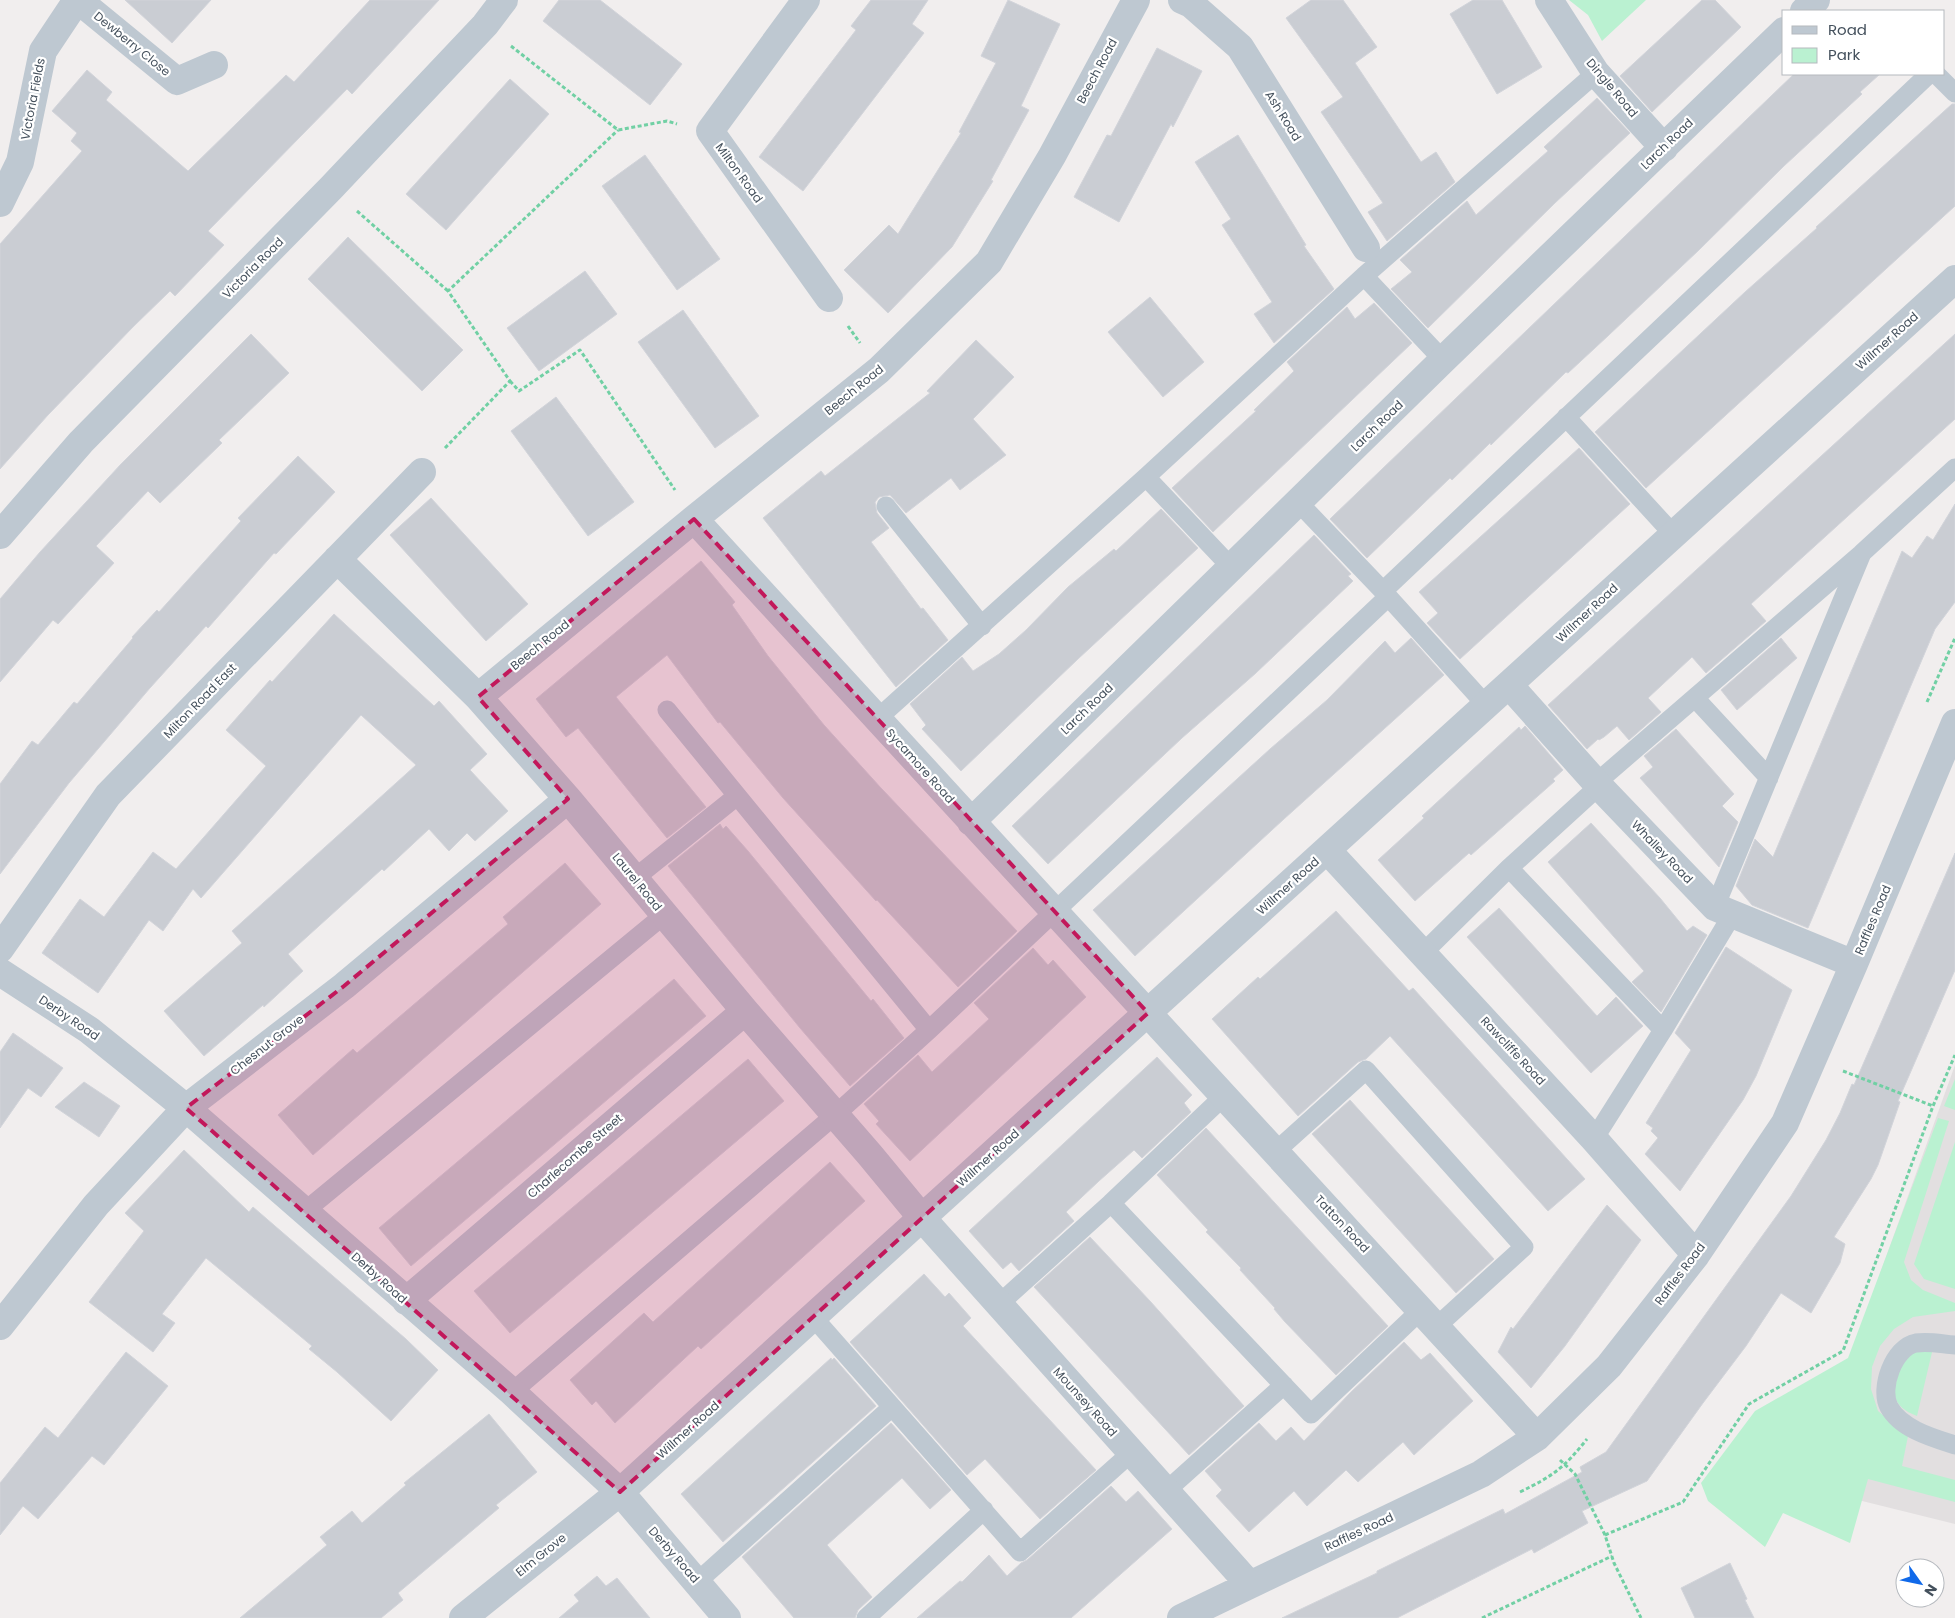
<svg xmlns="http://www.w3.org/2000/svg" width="1955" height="1618" font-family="Poppins,sans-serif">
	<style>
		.education { fill: #e2dfe0 }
		.green { fill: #baf1d1 }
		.building { fill: #cacdd3; stroke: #d2d4da }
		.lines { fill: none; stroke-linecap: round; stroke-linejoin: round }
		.path { stroke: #71d0a4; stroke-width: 3; stroke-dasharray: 4 2.5; stroke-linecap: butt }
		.lane { stroke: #bec8d1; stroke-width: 19 }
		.street { stroke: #bec8d1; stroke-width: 28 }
		.marked { fill: #c2185b; fill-opacity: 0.2; stroke: #c2185b; stroke-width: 4; stroke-dasharray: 10 6; stroke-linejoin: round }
		.labels { text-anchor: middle; stroke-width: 4.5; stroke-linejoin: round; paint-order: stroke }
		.street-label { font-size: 12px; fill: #45515d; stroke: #fff }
	</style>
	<rect width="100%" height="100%" fill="#f1eeee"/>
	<!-- education -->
	<path class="education" d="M1955,1065V1524L1850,1498L1830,1413Z"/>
	<!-- green -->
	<path class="green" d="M1569,0H1646L1602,41L1588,15Z
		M1955,1079V1110L1944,1106Z
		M1938,1118L1949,1121L1904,1262L1911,1280L1923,1290L1955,1303V1311L1913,1317L1894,1329L1880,1346L1872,1367L1871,1389L1878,1411L1908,1436L1902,1466L1955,1480V1502L1868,1479L1850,1543L1783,1513L1765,1547L1708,1501L1701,1483L1755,1411L1848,1358Z
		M1955,1142V1289L1924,1279L1914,1264Z
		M1933,1348L1917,1416C1891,1406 1895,1394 1890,1370L1904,1351Z"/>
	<!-- building -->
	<path class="building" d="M125,0H211L172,43Z
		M370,0H439L352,94L347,89L208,231L224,245L175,296L170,291L133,327L48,415L0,469V244L82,151L71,141L77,133L52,111L87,70L112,92L106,100L188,171L286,75L294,82Z
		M559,0H600L682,64L650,105L543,21Z
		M871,0H928L912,24L924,33L803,191L759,157L856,30L851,26Z
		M1008,0L1060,24L1021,106L1029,110L991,180L993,181L952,247L888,313L844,270L889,225L898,234L961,133L959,132L996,63L981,56Z
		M1311,0H1343L1377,47L1355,63L1421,162L1436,152L1455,182L1387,241L1368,212L1383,203L1321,112L1343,97L1286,18Z
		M1473,0H1502L1542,67L1497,94L1450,14Z
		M1702,0H1715L1741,27L1652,112L1620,76Z
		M1157,48L1202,71L1173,127L1171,124L1119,222L1074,197L1107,135L1111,136Z
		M1794,74H1880L1860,92L1862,94L1784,166L1699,250L1609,335L1568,373L1566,372L1491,445L1490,443L1452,480L1450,478L1367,558L1330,519L1332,517Z
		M510,79L549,114L446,230L406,194Z
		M1597,98L1630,133L1555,203L1428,328L1391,289L1412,272L1400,260L1467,201L1476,215L1548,151L1544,147Z
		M1952,104H1955V206L1646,488L1595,432L1745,292L1817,228L1816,227Z
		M1238,135L1306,245L1304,246L1334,289L1274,343L1254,314L1272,302L1222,225L1231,219L1195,162Z
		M645,155L720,259L677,290L602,186Z
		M348,237L463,350L422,391L308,279Z
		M585,271L617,314L539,371L507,328Z
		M1150,297L1204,362L1163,397L1108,332Z
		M1374,303L1412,343L1213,532L1172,488L1256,411L1254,410L1294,371L1287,362L1347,307L1355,319Z
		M683,310L759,416L715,448L638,342Z
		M251,334L289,373L219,440L222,443L160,503L148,491L96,546L114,563L58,624L53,620L0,682V599L40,552L121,464Z
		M1955,334V419L1751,604L1766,621L1706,673L1692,657L1648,698L1661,712L1629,740L1617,726L1604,737L1599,740L1598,739L1587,749L1548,705Z
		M976,340L1014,377L973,419L1006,455L960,490L951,478L906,513L890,495L879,497L875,502L877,513L889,528L871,542L921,609L923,608L948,640L896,687L763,518L821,471L825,476L930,393L927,391Z
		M556,397L634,502L588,536L511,431Z
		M1579,448L1630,504L1460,659L1427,623L1438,613L1419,592Z
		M298,456L335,492L276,554L274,553L208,628L206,626L150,688L69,783L0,874V784L32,741L38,745L74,702L77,704L133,638L132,637L157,610L159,612L241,521L238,518Z
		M431,498L528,604L486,641L390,535Z
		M1955,504V602L1935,629L1808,928L1752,905L1736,886L1755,839L1773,857L1902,551L1912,558L1927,536L1933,540Z
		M1161,509L1198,548L1078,659L961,771L922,729L926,725L910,704L962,657L973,671L999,654L1026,630L1068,587L1114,549L1116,551Z
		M1314,535L1351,574L1348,576L1353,581L1256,673L1182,738L1048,864L1012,826Z
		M701,561L735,602L732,605L768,656L824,725L881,788L1017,931L958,987L877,900L876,901L783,798L720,722L718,723L667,655L616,697L706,807L667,838L578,728L566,737L536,699Z
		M334,614L434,706L439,701L487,754L470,770L508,811L475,841L467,833L449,851L429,829L384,871L382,869L288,954L303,971L264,1007L263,1005L204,1056L164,1011L242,943L232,931L416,765L361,715L201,898L193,889L163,931L149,920L98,993L42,953L80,899L104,917L153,852L176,869L266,766L226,730L270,680L272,682Z
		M1411,638L1444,675L1284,819L1135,956L1093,910L1270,749L1327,700L1385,641L1395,653Z
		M1781,638L1797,658L1737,710L1721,690Z
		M1525,726L1563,770L1553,779L1555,781L1471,855L1469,853L1415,901L1378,860L1424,818L1422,816L1519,727L1521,730Z
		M1676,729L1734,794L1722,806L1738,822L1719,867L1640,778L1653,767L1644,756Z
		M1591,823L1660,898L1687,931L1693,926L1707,935L1661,1012L1632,982L1644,971L1548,862Z
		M720,824L723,829L726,826L748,851L871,1001L873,999L904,1038L850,1086L800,1028L668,866Z
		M1955,853V970L1898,1101L1900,1102L1878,1165L1871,1179L1834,1237L1845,1244L1840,1263L1811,1313L1781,1293L1746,1346L1703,1403L1647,1481L1582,1511L1588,1523L1534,1553L1532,1549L1397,1618H1282L1377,1573V1571L1503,1509L1505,1514L1582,1472L1580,1467L1606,1452L1791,1196L1826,1140L1840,1113L1852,1084L1854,1085Z
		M565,863L601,904L313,1155L278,1115L353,1049L357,1053L508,924L503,917Z
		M1499,908L1597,1016L1616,997L1643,1026L1591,1073L1467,937Z
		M1336,911L1409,991L1413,988L1585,1179L1548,1211L1390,1036L1366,1059L1358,1062L1298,1116L1212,1019L1258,977L1260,979Z
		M1726,947L1792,990L1756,1076L1743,1100L1680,1191L1645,1154L1658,1138L1651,1131L1653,1128L1646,1123L1691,1050L1675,1033Z
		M1033,948L1048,965L1053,960L1086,997L910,1161L876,1124L879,1121L864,1104L918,1055L932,1072L989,1019L974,1003Z
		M674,979L706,1016L411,1266L379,1228Z
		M13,1033L63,1068L41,1097L28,1088L0,1128V1052Z
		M1157,1057L1192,1095L1184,1103L1191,1112L1142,1158L1134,1150L1099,1181L1066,1212L1074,1221L1019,1271L1011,1262L1003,1269L969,1231Z
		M748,1059L784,1101L510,1333L474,1291Z
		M84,1082L120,1106L99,1137L55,1107Z
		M1350,1100L1494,1259L1456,1293L1312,1134Z
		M1206,1128L1388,1326L1336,1375L1285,1322L1274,1309L1275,1308L1240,1270L1241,1268L1206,1232L1208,1230L1157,1175Z
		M184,1150L249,1212L253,1207L406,1339L438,1370L391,1421L337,1372L309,1349L312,1346L206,1258L162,1314L175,1323L153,1352L89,1302L144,1231L125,1213Z
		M830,1162L865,1201L701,1349L698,1346L615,1423L596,1401L592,1405L570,1380L644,1313L653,1322Z
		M1607,1205L1641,1240L1565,1346L1531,1388L1498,1352L1511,1327L1513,1329Z
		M1090,1237L1150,1301L1244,1406L1189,1455L1034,1287Z
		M924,1274L945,1297L949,1293L971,1318L963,1326L1096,1470L1040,1519L985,1459L967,1475L850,1342Z
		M1404,1342L1421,1360L1430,1353L1473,1401L1414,1455L1403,1442L1358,1482L1346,1470L1307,1506L1294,1491L1249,1532L1216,1496L1222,1490L1205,1471L1259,1423L1276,1441L1291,1427L1304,1441L1351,1392Z
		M126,1352L168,1386L104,1465L92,1456L38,1519L23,1506L0,1535V1483L45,1427L58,1438Z
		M831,1358L832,1360L834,1358L876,1406L723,1542L681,1494Z
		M489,1414L537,1472L496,1505L499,1508L398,1593L403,1600L381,1618H240L327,1545L320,1537L352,1511L362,1523L406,1485L404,1483Z
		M891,1423L951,1490L930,1509L902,1478L827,1545L872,1597L858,1610L855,1618H794L742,1557Z
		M1111,1486L1126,1502L1138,1491L1172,1529L1071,1618H917L960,1581L962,1582L989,1555L1007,1576L1021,1563L1027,1560Z
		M1730,1563L1747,1599L1745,1600L1754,1618H1695L1681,1588Z
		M597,1576L606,1586L617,1578L650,1618H559L579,1601L574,1595Z"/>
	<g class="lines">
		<!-- path -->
		<path class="path" d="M511,46L618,130L667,121L677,124
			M357,211L448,291
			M848,326L860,343
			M510,381L519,391L580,350L675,490
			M445,448L510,381L448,291L618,130
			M1927,702L1955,638
			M1843,1071L1933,1106
			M1560,1460L1575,1474L1605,1535L1614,1563L1641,1618
			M1520,1492C1553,1476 1564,1468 1587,1439
			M1605,1535L1683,1502L1749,1404L1843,1351L1933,1106L1955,1055
			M1482,1618L1612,1556"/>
		<!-- lane -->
		<path class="lane" d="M1936,74L1955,93
			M1364,276L1443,360
			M1566,417L1673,534
			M1146,477L1232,568
			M1298,502L1383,591L1486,705
			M886,506L982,626
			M1383,591L1929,74
			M1695,698L1769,778
			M667,710L929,1030
			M877,719L1146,477L1364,276L1596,73
			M1596,783L1860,555
			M635,878L737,796
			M1715,907L1862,553L1955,468
			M1422,954L1509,868
			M1663,1030L1732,915
			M1224,1096L1111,1203L1311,1414L1421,1310
			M1594,1139L1663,1030L1509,868L1599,786
			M1275,1152L1366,1070L1524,1247L1436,1327
			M305,1211L664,915
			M999,1304L1111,1203
			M813,1317L1020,1552L1131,1453
			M1955,1345C1942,1344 1929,1341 1916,1343C1894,1347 1879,1388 1889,1407C1901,1429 1933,1438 1955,1445
			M512,1392L835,1115L929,1030L1388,597
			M1166,1491L1284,1385
			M697,1582L892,1407
			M866,1618L984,1510"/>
		<!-- street -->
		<path class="street" d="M78,0L177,81L214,65
			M806,0L710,131L829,298
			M1182,0L1191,4L1240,47L1366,248
			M1549,0L1596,73L1664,148
			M1804,11L1816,0
			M0,203L20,162L43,51L77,0
			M694,519L1537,1437
			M0,535L81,442L331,188L485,25L504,0
			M337,559L478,697L568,799L745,1011L870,1155L922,1218L1249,1584
			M1509,685L1599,786L1715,907L1854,964
			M478,697L694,519L879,370L989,262L1052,156L1136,0
			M971,822L1443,360L1784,31
			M1327,850L1594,1139L1696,1255
			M0,949L108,795L422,472
			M0,972L89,1030L186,1108L512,1392L620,1492L727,1618
			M406,1301L745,1011
			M0,1326L96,1205L186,1108L344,986L568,799
			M463,1618L620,1492L1955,279
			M1181,1618L1481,1474L1537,1437L1609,1366L1696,1255L1785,1123L1854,964L1955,723"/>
	</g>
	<!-- marked area -->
	<path class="marked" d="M694,519L1148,1013L620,1492L186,1108L344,986L568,799L478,697Z"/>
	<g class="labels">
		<!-- street labels -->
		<g class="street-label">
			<text transform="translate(132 44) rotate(39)" y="4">Dewberry Close</text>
			<text transform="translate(1097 71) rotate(-62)" y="4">Beech Road</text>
			<text transform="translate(1612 88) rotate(50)" y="4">Dingle Road</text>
			<text transform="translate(33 99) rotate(-79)" y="4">Victoria Fields</text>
			<text transform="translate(1283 116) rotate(58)" y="4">Ash Road</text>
			<text transform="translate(1667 144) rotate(-44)" y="4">Larch Road</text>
			<text transform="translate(739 173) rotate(54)" y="4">Milton Road</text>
			<text transform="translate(253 268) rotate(-45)" y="4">Victoria Road</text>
			<text transform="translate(1887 341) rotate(-42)" y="4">Willmer Road</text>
			<text transform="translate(854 390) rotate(-39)" y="4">Beech Road</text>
			<text transform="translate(1377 426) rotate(-44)" y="4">Larch Road</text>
			<text transform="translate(1587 613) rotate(-43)" y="4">Willmer Road</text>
			<text transform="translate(540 645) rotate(-39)" y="4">Beech Road</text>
			<text transform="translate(200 701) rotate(-46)" y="4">Milton Road East</text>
			<text transform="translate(1087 709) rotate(-44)" y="4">Larch Road</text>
			<text transform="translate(920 766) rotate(48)" y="4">Sycamore Road</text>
			<text transform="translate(1662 852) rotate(46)" y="4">Whalley Road</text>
			<text transform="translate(637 882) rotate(51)" y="4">Laurel Road</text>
			<text transform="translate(1288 886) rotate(-42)" y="4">Willmer Road</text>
			<text transform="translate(1873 920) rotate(-67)" y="4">Raffles Road</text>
			<text transform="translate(69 1018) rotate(34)" y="4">Derby Road</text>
			<text transform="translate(267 1045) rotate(-38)" y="4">Chesnut Grove</text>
			<text transform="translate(1513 1051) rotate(47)" y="4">Rawcliffe Road</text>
			<text transform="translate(575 1156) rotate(-41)" y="4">Charlecombe Street</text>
			<text transform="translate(988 1158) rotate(-42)" y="4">Willmer Road</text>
			<text transform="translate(1342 1224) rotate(47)" y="4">Tatton Road</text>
			<text transform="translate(1680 1274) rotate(-53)" y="4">Raffles Road</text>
			<text transform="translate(379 1278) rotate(42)" y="4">Derby Road</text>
			<text transform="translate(1085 1402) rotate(48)" y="4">Mounsey Road</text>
			<text transform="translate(688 1430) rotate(-42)" y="4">Willmer Road</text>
			<text transform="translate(1359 1532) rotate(-25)" y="4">Raffles Road</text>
			<text transform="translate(541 1555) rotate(-39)" y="4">Elm Grove</text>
			<text transform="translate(674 1555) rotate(49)" y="4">Derby Road</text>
		</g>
	</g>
	<!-- legend -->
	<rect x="1782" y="10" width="162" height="65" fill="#ffffff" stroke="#b5b9be"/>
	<rect x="1792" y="26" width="25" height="8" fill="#bec8d1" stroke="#b5b9be"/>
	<text x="1828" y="35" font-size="15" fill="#45515d">Road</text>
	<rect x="1792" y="48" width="25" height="15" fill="#baf1d1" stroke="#b5b9be"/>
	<text x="1828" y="60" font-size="15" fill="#45515d">Park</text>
	<!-- north arrow -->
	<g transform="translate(1920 1583) rotate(123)"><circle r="24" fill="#ffffff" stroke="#b5b9be"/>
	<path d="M0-4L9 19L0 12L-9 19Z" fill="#1069e9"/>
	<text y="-8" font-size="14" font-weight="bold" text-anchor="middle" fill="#45515d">N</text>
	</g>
</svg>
